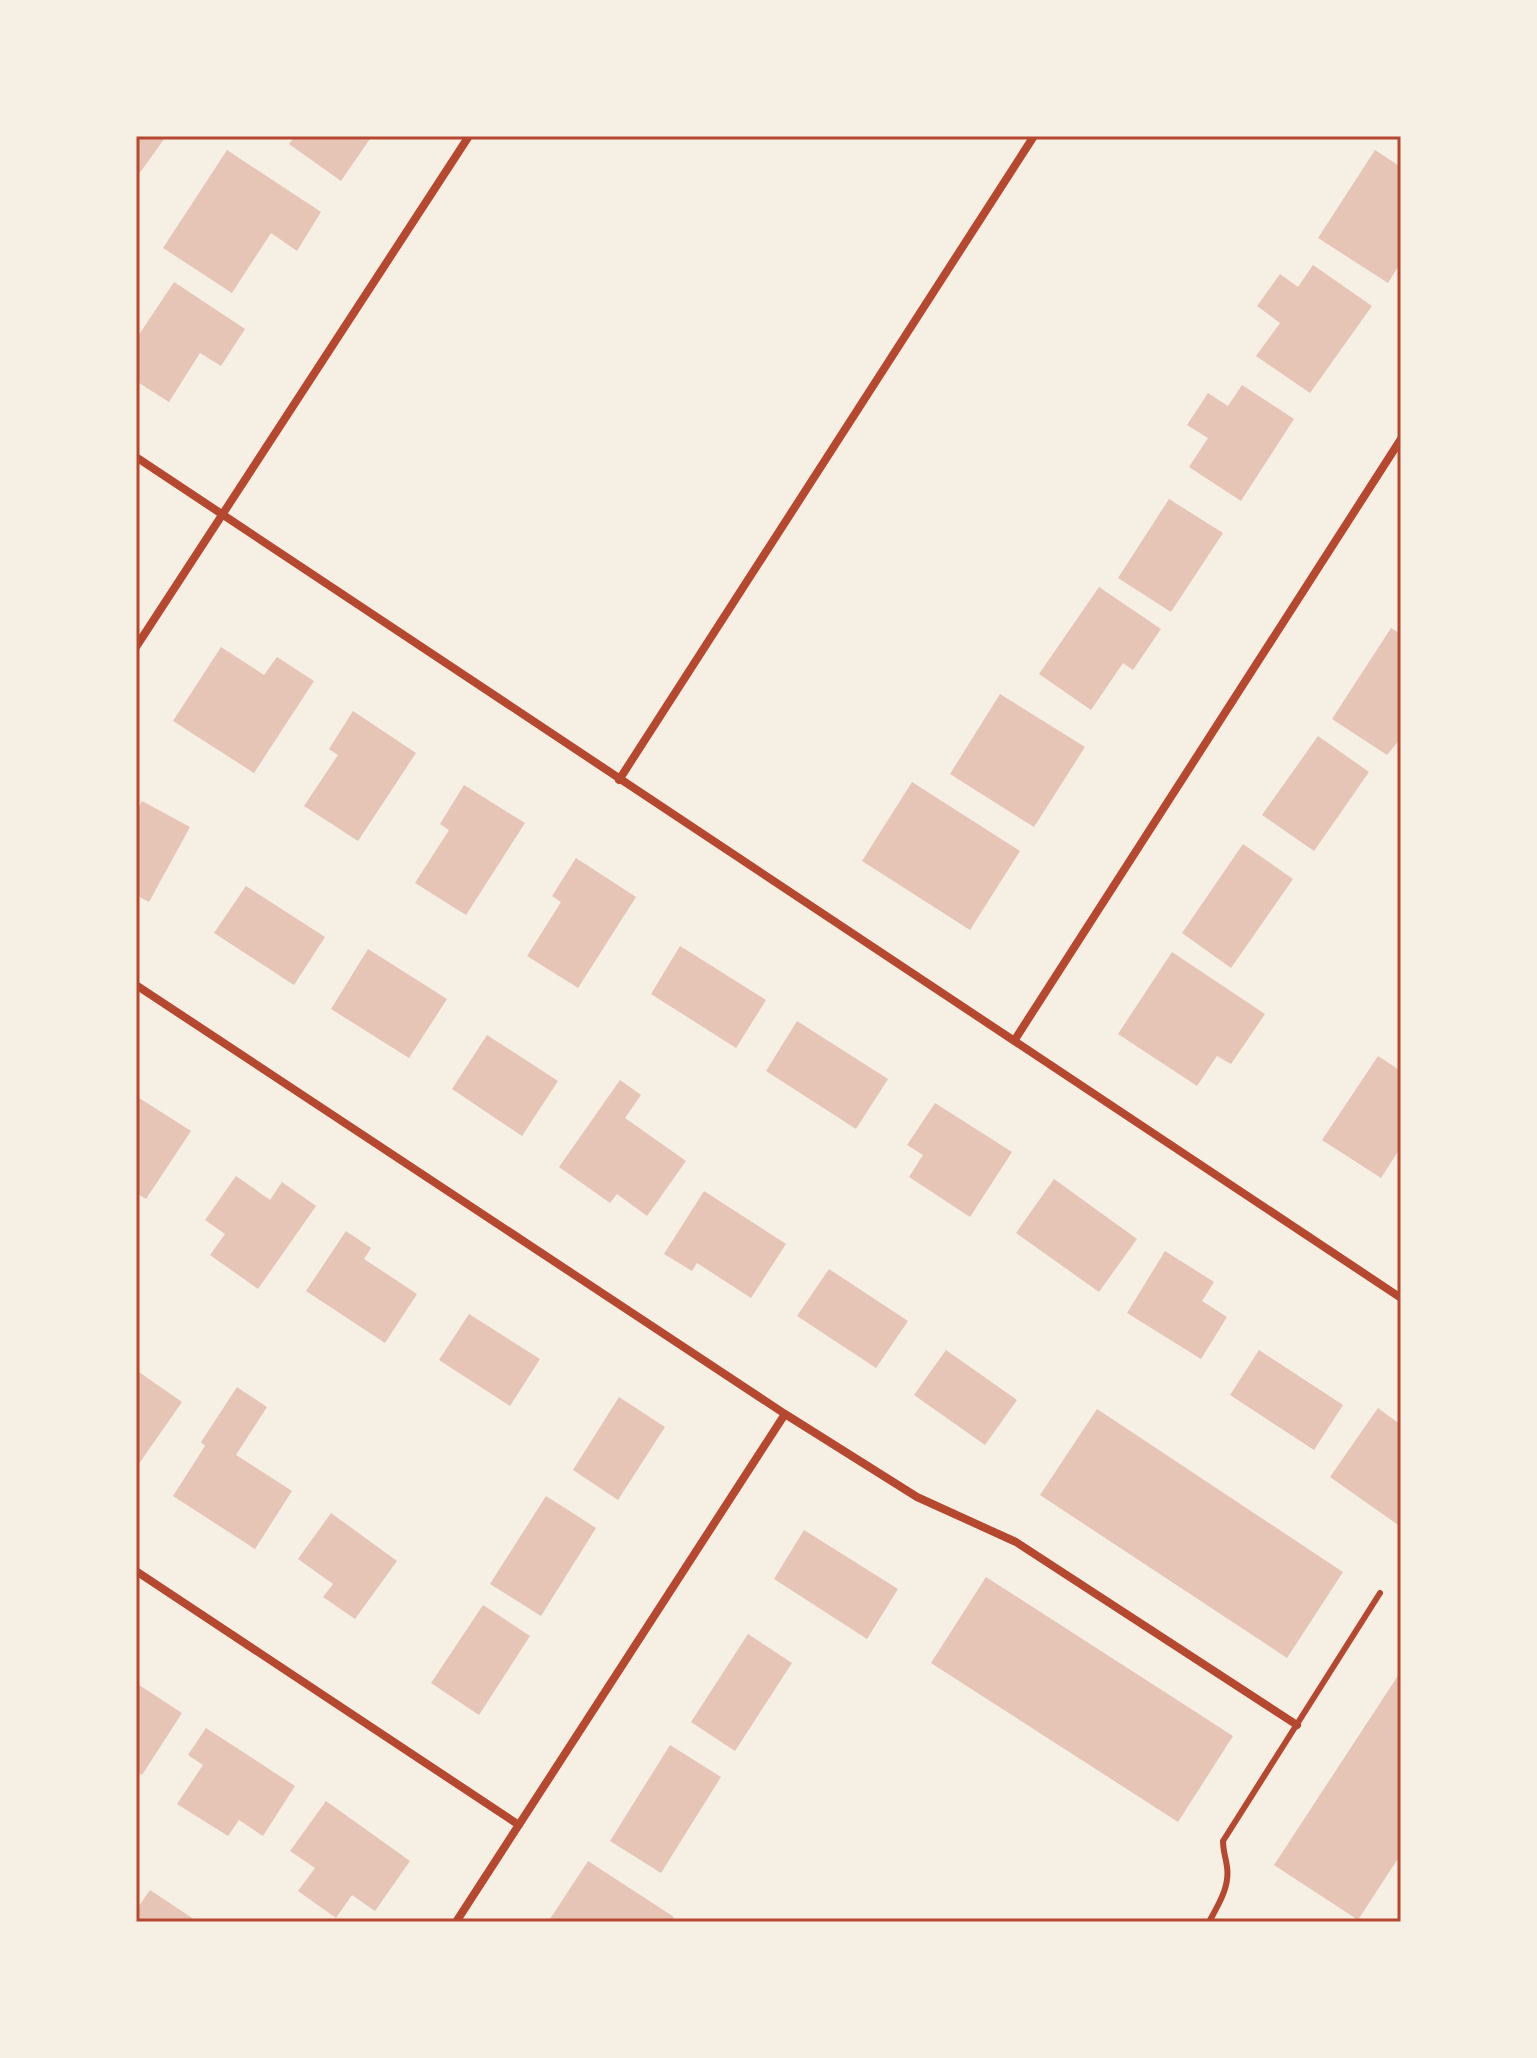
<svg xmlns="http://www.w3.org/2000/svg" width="1537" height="2058" font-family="'Archivo Narrow',sans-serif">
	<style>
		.building { fill: #e6c5b7 }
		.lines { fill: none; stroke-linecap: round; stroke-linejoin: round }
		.service { stroke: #b5482f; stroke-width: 6 }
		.minor { stroke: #b5482f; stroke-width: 8 }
		.neatline { fill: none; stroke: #b5482f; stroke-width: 3 }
	</style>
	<rect width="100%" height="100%" fill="#f6efe4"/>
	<!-- building -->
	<path class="building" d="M136,136L165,138L136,178Z
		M295,136H372L341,181L289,144Z
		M227,150L321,212L297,251L271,233L232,293L163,248Z
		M1375,150L1401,167V262L1388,283L1318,238Z
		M1313,265L1372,306L1310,393L1256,356L1280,323L1257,306L1280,274L1298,287Z
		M174,282L245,329L221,366L200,353L169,402L136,381V339Z
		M1242,385L1294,419L1241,501L1189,467L1208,438L1187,425L1208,393L1228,406Z
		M1169,499L1223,533L1171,612L1118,578Z
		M1099,587L1161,629L1133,670L1123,663L1091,710L1039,674Z
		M1391,628L1401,634V738L1387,755L1332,719Z
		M221,647L264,675L277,657L314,681L254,773L173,721Z
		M1000,694L1085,747L1034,827L950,774Z
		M353,711L416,753L358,841L304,806L338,755L329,749Z
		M1318,736L1369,772L1314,851L1262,815Z
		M912,782L1020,851L970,930L862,861Z
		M464,785L525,823L466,915L415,883L449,830L440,824Z
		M142,801L190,827L149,902L136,895V812Z
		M1243,844L1293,879L1231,968L1182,933Z
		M576,858L636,897L578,988L527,956L561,902L552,896Z
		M246,886L325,937L294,985L214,933Z
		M680,946L766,1000L736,1048L651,994Z
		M368,949L447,999L409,1058L331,1009Z
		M1172,952L1265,1014L1231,1064L1217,1056L1197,1086L1118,1034Z
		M797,1021L888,1079L856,1129L766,1071Z
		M487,1035L558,1081L522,1136L452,1089Z
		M1378,1056L1401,1071V1147L1381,1178L1322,1140Z
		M620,1080L641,1095L625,1118L686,1161L647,1216L617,1194L610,1203L559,1167Z
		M136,1096L191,1131L146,1199L136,1193Z
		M935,1103L1012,1152L970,1217L909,1177L923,1155L907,1145Z
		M236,1176L270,1200L282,1182L316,1206L258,1289L210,1255L225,1234L205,1220Z
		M1054,1179L1137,1239L1099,1292L1016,1233Z
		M704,1191L786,1244L751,1298L697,1263L692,1271L664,1254Z
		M346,1231L371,1248L364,1259L417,1294L385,1343L306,1291Z
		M1165,1251L1214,1282L1202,1301L1227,1317L1201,1359L1127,1313Z
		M829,1269L908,1321L876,1368L797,1316Z
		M469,1314L540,1359L510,1406L439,1360Z
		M946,1350L1017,1400L985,1445L914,1395Z
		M1259,1350L1343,1405L1314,1450L1230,1395Z
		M136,1370L182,1402L136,1468Z
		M237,1387L267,1407L236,1455L292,1491L255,1549L173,1496L205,1446L201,1442Z
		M619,1397L665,1427L618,1500L573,1470Z
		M1378,1408L1401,1425V1527L1330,1477Z
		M1097,1409L1343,1572L1287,1658L1040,1495Z
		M546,1496L596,1528L541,1616L490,1584Z
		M331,1513L397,1561L355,1619L323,1597L333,1584L298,1559Z
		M804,1530L898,1589L867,1639L774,1579Z
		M986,1577L1233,1736L1178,1822L931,1663Z
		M483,1605L530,1636L479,1715L431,1683Z
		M748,1634L792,1663L735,1751L691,1722Z
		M1401,1671V1854L1358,1920L1274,1865Z
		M136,1683L182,1713L142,1775L136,1771Z
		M206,1728L295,1786L263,1836L239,1820L228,1836L177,1804L203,1765L188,1755Z
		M670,1745L721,1777L661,1873L610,1841Z
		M326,1801L410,1861L375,1911L352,1895L336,1918L298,1891L315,1868L290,1851Z
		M588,1861L674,1917L671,1922H548Z
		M150,1890L198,1922H136V1910Z"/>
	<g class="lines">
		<!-- service -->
		<path class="service" d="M1209,1922C1218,1905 1230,1887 1227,1867C1226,1858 1223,1851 1223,1841L1380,1593"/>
		<!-- minor -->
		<path class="minor" d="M136,457L1401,1298
			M136,647L469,136
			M619,780L1034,136
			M136,985L785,1414L917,1497L1016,1542L1297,1725
			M1014,1041L1401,439
			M136,1571L519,1825
			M456,1922L785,1414"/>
	</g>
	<!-- border -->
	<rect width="1537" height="2058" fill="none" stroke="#f6efe4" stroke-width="276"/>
	<rect x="138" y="138" width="1261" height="1782" class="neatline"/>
</svg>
